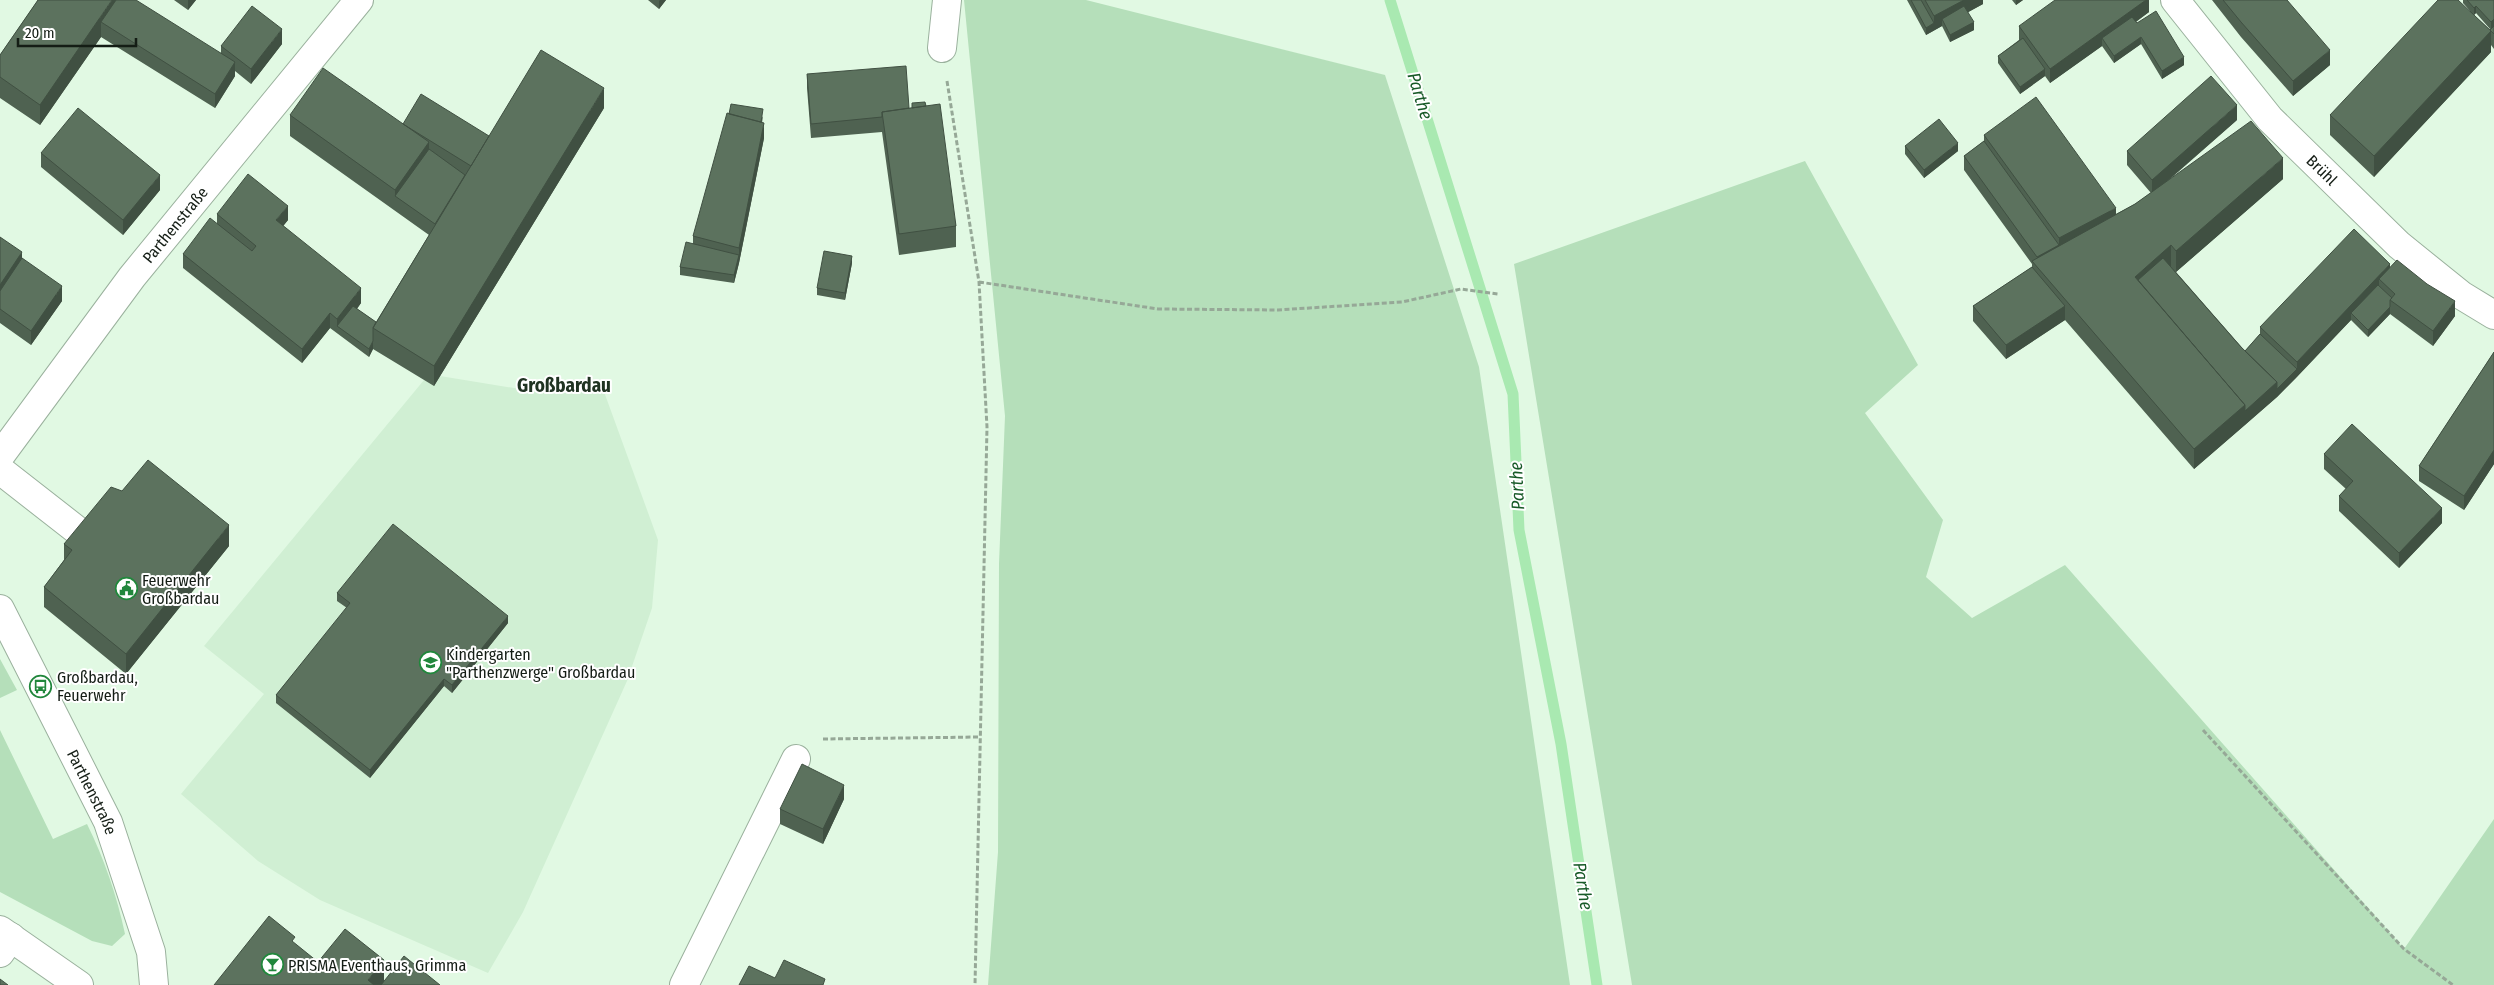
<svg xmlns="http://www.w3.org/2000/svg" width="2494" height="985" font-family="'Fira Sans Condensed',sans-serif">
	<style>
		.built { fill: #d0efd3 }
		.green { fill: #b5dfba }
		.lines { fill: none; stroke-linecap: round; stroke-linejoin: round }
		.stream { stroke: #a9e9b1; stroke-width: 11 }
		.minor-casing { stroke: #9ab19d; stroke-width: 30 }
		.major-casing { stroke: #9ab19d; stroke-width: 30 }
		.path { stroke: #96a897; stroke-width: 3; stroke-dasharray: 5 2.5; stroke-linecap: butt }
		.minor { stroke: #fff; stroke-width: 28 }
		.major { stroke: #fff; stroke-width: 28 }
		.wall { fill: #4f6251; fill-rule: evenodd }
		.shaded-wall { fill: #405042 }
		.building { fill: #5c725e; stroke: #405042 }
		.labels { text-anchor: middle; stroke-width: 4; stroke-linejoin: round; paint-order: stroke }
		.street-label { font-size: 16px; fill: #141d15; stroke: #fff }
		.poi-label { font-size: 16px; fill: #141d15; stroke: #fff; text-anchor: start }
		.water-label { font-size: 18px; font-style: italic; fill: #185a28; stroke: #fff }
		.quarter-label { font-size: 19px; font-weight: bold; fill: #203322; stroke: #fff }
	</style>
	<rect width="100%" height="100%" fill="#e1f9e3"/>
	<!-- built -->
	<path class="built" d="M440,376L538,392L603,389L658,540L652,608L627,681L523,912L488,973L320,900L258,861L181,794L264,694L204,646L424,380Z"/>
	<!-- green -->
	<path class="green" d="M964,0H1086L1385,75L1479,367L1570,985H988L998,852L999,564L1005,416Z
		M1805,161L1918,365L1865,413L1943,520L1926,577L1972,618L2065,565L2404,949L2494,819V985H1632L1514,264Z
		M0,659L17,690L0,698Z
		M0,730L53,839L87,824C104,858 117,896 125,934L112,946L92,941L0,892Z"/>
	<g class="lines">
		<!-- stream -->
		<path class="stream" d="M1390,0L1513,394L1519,530L1561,744L1597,985"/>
		<defs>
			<g id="minor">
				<path id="s1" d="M2175,0L2270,119L2399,245L2461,295L2494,315"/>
				<path d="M942,48L947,0"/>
				<path id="s2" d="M0,456L132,277L359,0"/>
				<path d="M0,470L87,538"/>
				<path id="s3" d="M0,609L108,822L151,952L154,985"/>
				<path d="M0,953L11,937"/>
				<path d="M684,985L796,759"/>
			</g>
			<path id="major" d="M0,930L79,985"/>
		</defs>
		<!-- minor casing -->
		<use href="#minor" class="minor-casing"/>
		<!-- major casing -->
		<use href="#major" class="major-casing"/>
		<!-- path -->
		<path class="path" d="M947,81L979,282L987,427L975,985
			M979,282L1158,309L1278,310L1402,302L1461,289L1498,294
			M2203,730L2404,949L2453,985
			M823,739L980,737"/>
		<!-- minor -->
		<use href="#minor" class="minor"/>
		<!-- major -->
		<use href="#major" class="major"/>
	</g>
	<!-- wall -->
	<path class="wall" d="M38,0L221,53V46L282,44L251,84L235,71V76L215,108L101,37L40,125L0,98V55Z
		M174,0H196L188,10Z
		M648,0H666L659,9Z
		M1907,0H1983V4L1968,12L1974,30L1950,42L1942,26L1926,35Z
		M2012,0H2023L2016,5Z
		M2149,0V12L2136,22L2184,65L2162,79L2141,44L2114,63L2102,46L2050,83L2045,76L2020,94L1998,63V56L2019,40V26Z
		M2212,0H2287L2330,65L2293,96L2241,37Z
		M2463,0H2494V49L2491,45V52L2374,177L2330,135V115L2470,11L2463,3ZM2476,13L2490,29V30L2474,15Z
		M807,74L909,108L926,106L956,226V247L899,255L882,132L811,138L807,88Z
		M604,108L434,386L373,349L369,357L330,328L302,363L183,268V254L217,224V214L288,220L283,226L361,303L357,309L376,322L429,235L290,136V115L403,124L489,136Z
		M763,116L762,123L764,138L739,263L734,283L680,275V267L693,244V236Z
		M2237,120L2169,180L2283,179L2176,272L2245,351L2260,334V327L2390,268L2455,316L2433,346L2390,314L2368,337L2351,320L2277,397L2194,469L2065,320L2006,359L1973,321V306L2032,267V264L1964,170V156L1984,141V135L2116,214L2135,204L2151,193L2127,165V151Z
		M1905,146L1958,151L1924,178L1905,154Z
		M41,153L160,190L123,235L41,167Z
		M0,237L22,258L62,301L31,345L0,323Z
		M852,263L845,300L817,295V288Z
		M2494,352V464L2464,510L2419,481V466Z
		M2324,454L2442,523L2399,568L2339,511V496L2346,489L2324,469Z
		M122,491L229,546L126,674L44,607V587L64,560V544Z
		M337,593L508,623L452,693L444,686L370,778L276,703V695L347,608L337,601Z
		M844,799L823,844L780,824V809Z"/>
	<!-- shaded-wall -->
	<path class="shaded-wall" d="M112,0H122L101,22V37L40,125V105Z
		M188,0H196L188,10Z
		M660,0H666L659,9V1Z
		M1964,0H1983V4L1945,25L1942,19V26L1926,35V28L1934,23V16Z
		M2016,0H2023L2016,5Z
		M2146,0H2149V12L2106,43L2102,38V46L2050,83V69Z
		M2476,6V13L2474,15V8Z
		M2494,19V27L2491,30V22Z
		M1974,22V30L1950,42V35Z
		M282,29V44L251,84V69Z
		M2491,31V52L2374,177V156Z
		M2141,37V44L2114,63V56Z
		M2330,50V65L2293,96V81Z
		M2184,57V65L2162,79V71Z
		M235,62V76L215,108V94Z
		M2045,69V76L2020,94V87Z
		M604,88V108L434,386V366Z
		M2237,105V120L2152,194V180Z
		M764,123V138L739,263L734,283V275L739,255V248Z
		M429,142V163L395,196V211V190Z
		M1958,143V151L1924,178V170Z
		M2283,158V179L2176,272V251Z
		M160,175V190L123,235V220Z
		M288,206V220L276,235V220Z
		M2116,208V229L2037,267V257L2059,245V238Z
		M2171,245V266L2142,291L2135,277Z
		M22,252V273L0,306V285Z
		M852,256V263L845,300V293Z
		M2390,264V278L2379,279V290L2351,313V320L2297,377V362Z
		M62,286V301L31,345V331Z
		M361,288V303L341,329L337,326V319Z
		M2455,301V316L2433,346V331Z
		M2065,306V320L2006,359V345Z
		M2390,307V314L2368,337V330Z
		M330,313V328L302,363V349Z
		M373,341V349L369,357V349Z
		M2297,369V377L2277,397L2245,425V411L2277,382Z
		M2245,405V425L2194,469V449Z
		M2494,450V464L2464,510V496Z
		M2442,508V523L2399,568V553Z
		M229,525V546L126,674V654Z
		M508,616V623L452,693V685Z
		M444,679V686L370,778V770Z
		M844,785V799L823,844V829Z
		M384,960V985H368V980Z"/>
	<!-- building -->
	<path class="building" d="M38,0H112L40,105L0,77V55Z
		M116,0H136L235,62L215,94L101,22Z
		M1911,0H1921L1934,23L1926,28Z
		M1925,0H1964L1934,16Z
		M2055,0H2146L2050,69L2019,26Z
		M2223,0H2287L2330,50L2293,81L2241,22Z
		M2438,0H2458L2491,31L2374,156L2330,115Z
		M2467,0H2494V19L2491,22L2476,6L2474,8Z
		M252,6L282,29L251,69L221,46Z
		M1964,6L1974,22L1950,35L1942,19Z
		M2156,11L2184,57L2162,71L2141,37L2114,56L2102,38L2132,17L2137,23Z
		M2494,26V34L2490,30Z
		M2023,38L2045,69L2020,87L1998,56Z
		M541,50L604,88L434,366L373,328Z
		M906,66L909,108L882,112V117L811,124L807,74Z
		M323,68L429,142L395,190L290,115Z
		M2211,76L2237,105L2152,180L2127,151Z
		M421,94L489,136L471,166L403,124Z
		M2036,97L2116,208L2059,238L1984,135Z
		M925,102L926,106L912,108V103Z
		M731,104L763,109L761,122L729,114Z
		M940,104L956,226L899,234L882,112Z
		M78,108L160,175L123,220L41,153Z
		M727,113L764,123L739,248L693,236Z
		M1939,119L1958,143L1924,170L1905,146Z
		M2251,121L2283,158L2176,251L2171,245L2135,277L2245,405L2194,449L2032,261L2135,204Z
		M1984,141L2059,245L2037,257L1964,156Z
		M429,149L465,175L435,224L395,196Z
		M248,174L288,206L276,220L361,288L337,319L330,313L302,349L183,254L210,218L252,251L256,246L217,214Z
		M2354,229L2390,264L2297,362L2260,327Z
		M0,237L22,252L0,285Z
		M686,242L739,255L734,275L680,267Z
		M824,251L852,256L845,293L817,288Z
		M22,258L62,286L31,331L0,309V291Z
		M2163,258L2241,347L2277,382L2245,411V405L2138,280Z
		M2397,260L2427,284L2455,301L2433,331L2390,300L2395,294L2379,279Z
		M2032,267L2065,306L2006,345L1973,306Z
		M2378,285L2392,298L2390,300V307L2368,330L2351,313Z
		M353,306L376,322L373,328V341L369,349L337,326Z
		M2260,334L2297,369L2277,389V382L2245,351Z
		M2494,352V450L2464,496L2419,466Z
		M2352,424L2442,508L2399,553L2339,496L2353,481L2324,454Z
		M148,460L229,525L126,654L44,587L72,550L64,544L111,487L122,491Z
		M393,524L508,616L452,685L444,679L370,770L276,695L350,603L337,593Z
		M802,764L844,785L823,829L780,809Z
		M269,916L295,937L292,941L318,962L345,929L384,960L368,980L374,985H214Z
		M404,956L440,985H381Z
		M784,960L825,979L823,985H739L749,966L775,978Z
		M0,979L8,985H0Z"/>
	<!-- icons -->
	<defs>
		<symbol id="civic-ring" viewBox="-11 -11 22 22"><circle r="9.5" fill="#fff" stroke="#21873c" stroke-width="1.5"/><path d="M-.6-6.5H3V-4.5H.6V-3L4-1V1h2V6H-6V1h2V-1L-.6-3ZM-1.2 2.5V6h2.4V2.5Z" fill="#21873c"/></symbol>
		<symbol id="school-ring" viewBox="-11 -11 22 22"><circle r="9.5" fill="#fff" stroke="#21873c" stroke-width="1.5"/><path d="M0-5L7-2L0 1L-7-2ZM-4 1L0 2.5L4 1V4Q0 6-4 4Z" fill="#21873c"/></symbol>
		<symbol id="bus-ring" viewBox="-11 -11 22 22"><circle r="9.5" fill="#fff" stroke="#21873c" stroke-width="1.5"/><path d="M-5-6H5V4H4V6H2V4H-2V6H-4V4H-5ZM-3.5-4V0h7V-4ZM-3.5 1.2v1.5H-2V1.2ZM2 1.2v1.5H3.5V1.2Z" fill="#21873c"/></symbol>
		<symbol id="bar-ring" viewBox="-11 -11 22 22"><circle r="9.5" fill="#fff" stroke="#21873c" stroke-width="1.5"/><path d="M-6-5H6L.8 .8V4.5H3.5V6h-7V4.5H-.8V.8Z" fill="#21873c"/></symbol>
	</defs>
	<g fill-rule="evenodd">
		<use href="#civic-ring" x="114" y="576" width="25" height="25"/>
		<use href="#school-ring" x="418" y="650" width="25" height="25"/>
		<use href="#bus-ring" x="28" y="674" width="25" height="25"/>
		<use href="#bar-ring" x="260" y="952" width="25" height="25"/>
	</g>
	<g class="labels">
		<!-- street labels -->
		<g class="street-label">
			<text dy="6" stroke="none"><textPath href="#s1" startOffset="225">Brühl</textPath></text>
			<text dy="6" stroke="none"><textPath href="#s2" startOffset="290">Parthenstraße</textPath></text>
			<text dy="6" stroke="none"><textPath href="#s3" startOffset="205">Parthenstraße</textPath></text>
		</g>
		<!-- poi labels -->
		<g class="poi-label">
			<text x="142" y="586">Feuerwehr<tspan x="142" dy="18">Großbardau</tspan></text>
			<text x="446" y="660">Kindergarten<tspan x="446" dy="18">"Parthenzwerge" Großbardau</tspan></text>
			<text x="57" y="683">Großbardau,<tspan x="57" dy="18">Feuerwehr</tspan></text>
			<text x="288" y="971">PRISMA Eventhaus, Grimma</text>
		</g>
		<!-- water labels -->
		<g class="water-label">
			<text transform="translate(1420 96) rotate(73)" y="6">Parthe</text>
			<text transform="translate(1517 486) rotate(-93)" y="6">Parthe</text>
			<text transform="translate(1583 886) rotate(81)" y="6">Parthe</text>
		</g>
		<!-- quarter labels -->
		<g class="quarter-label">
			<text x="564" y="392">Großbardau</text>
		</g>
	</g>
	<!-- scale -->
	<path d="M18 38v8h118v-8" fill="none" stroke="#141d15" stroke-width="2.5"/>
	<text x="25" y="38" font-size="15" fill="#141d15" stroke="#ffffff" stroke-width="4" paint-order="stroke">20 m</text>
</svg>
